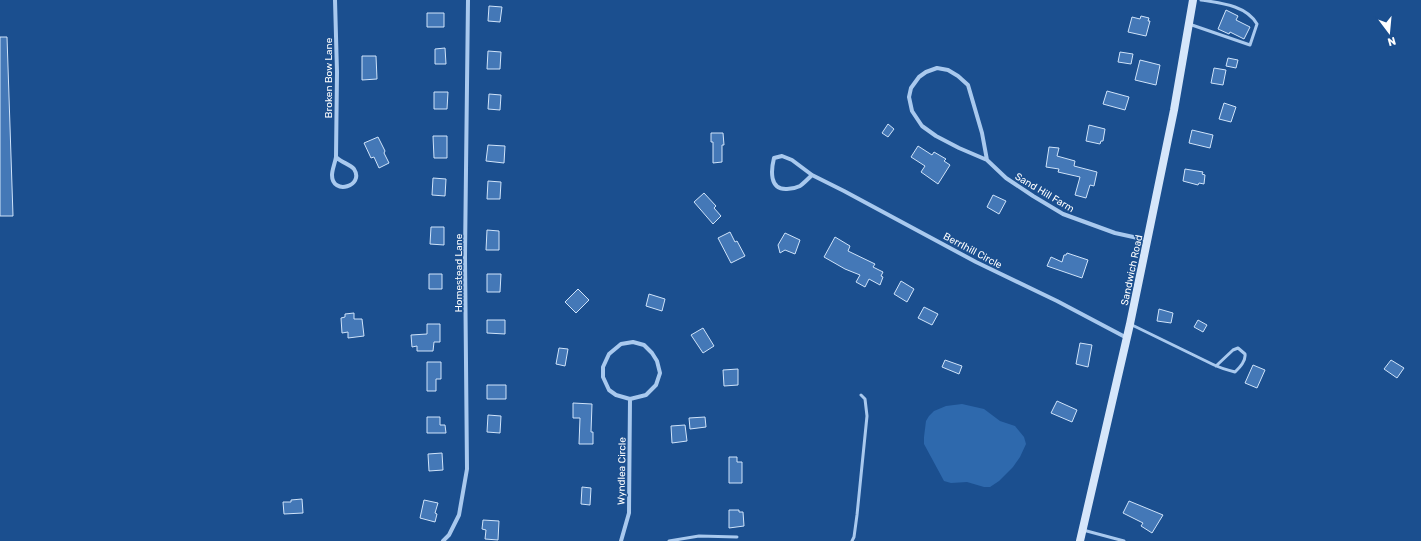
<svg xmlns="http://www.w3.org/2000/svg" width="1421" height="541" font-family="Rubik,sans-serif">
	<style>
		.green { fill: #2e69ad }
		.building { fill: #4478b7; stroke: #cfe3fa }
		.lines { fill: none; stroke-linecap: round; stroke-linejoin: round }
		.service { stroke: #a9c9ee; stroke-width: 3 }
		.minor { stroke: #a9c9ee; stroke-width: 4 }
		.secondary { stroke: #d6e6fa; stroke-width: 8 }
		.labels { text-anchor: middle; stroke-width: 3; stroke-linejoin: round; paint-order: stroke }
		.street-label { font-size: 10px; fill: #fff; stroke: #1b4f8f }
	</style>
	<rect width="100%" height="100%" fill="#1b4f8f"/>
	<!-- green -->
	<path class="green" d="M962,404L984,409L1000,421L1015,426L1024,437L1026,444L1020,457L1013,467L999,481L990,487H984L967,482L951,483L944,481L924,444V437L926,421L929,416L934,411L946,406Z"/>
	<!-- building -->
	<path class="building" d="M489,6L502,7L500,22L488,21Z
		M1226,10L1238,16L1236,20L1250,27L1244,39L1230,32L1229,34L1218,29Z
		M427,13H444V27H427Z
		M1141,16L1149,18L1148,21H1150L1146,36L1128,32L1132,17L1140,19Z
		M0,37H7L13,216H0Z
		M445,48L446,64H435V49Z
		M488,51L501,52L500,69H487Z
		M1120,52L1133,54L1131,64L1118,62Z
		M362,56H376L377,79L362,80Z
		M1228,58L1238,60L1236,68L1226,66Z
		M1140,60L1160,65L1156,85L1135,80Z
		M1214,68L1226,70L1223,85L1211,83Z
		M1107,91L1129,97L1125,110L1103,104Z
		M434,92H448L447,109H434Z
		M489,94L501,95L500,110L488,109Z
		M1224,103L1236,107L1231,122L1219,119Z
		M888,124L894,129L888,137L882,133Z
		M1089,125L1105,129L1103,141H1101L1100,144L1086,141Z
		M1192,130L1213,135L1210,148L1189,143Z
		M711,133H723L724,145H722V162L713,163V142H711Z
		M433,136H447V158H434Z
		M378,137L385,151L384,153L389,163L379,168L374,157L371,158L364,143Z
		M488,145L505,146L504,163L486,161Z
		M918,146L932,155L934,152L946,159L944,161L950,165L938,184L921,172L925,166L911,157Z
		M1049,147L1059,148L1057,156L1075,161L1074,166L1097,172L1094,186L1090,185L1086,198L1075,195L1080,177L1058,172L1059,169L1046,167Z
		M1185,169L1203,172L1202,174L1205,175L1204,184L1199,183L1198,185L1183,181Z
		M433,178L446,179L445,196L432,195Z
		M488,181L501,182L500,199H487Z
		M704,193L716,206L714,208L721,216L713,224L694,202Z
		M993,195L1006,201L999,214L987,207Z
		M431,227H444V245L430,244Z
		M487,230L499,231V250H486Z
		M730,232L735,242L737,241L745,256L731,263L718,238Z
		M785,233L800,240L795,254L785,250L780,253L778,245Z
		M835,237L850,246L848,251L875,264L873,267L883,272L881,276L883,277L880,285L869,279L865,287L856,282L860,275L845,269L824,257Z
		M1067,253L1088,260L1082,278L1047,266L1051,257L1062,262L1064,255H1066Z
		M429,274H442V289H429Z
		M487,274H501L500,292H487Z
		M901,281L914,289L907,302L894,294Z
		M578,289L589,300L576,313L565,302Z
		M649,294L665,299L662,311L646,306Z
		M924,307L938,314L932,325L918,318Z
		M1159,309L1173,313L1171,323L1157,321Z
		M354,313V319H362L364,336L348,338V332L342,333L341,318L345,317V314Z
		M487,320H505V334L487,333Z
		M1198,320L1207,325L1203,332L1194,327Z
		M427,324H440V342H434L433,351H417V346L412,347L411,335L427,334Z
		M703,328L714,346L703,353L691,335Z
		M1080,343L1092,345L1088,367L1076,364Z
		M559,348L568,349L565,366L556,364Z
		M945,360L962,366L959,374L942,367Z
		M1391,360L1404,368L1397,378L1384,369Z
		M427,362H441V379H436V391H427Z
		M1253,365L1265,370L1257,388L1245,383Z
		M738,369V385L724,386L723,370Z
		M487,385H506V399H487Z
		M1057,401L1077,410L1072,422L1051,413Z
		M573,403L592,404L591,432H593V444H579L580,418H573Z
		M488,415L501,416L500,433L487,432Z
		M427,417H440V425H445L446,433H427Z
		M705,417L706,427L690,429L689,418Z
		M685,425L687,441L672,443L671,426Z
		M442,453L443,470L429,471L428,454Z
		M729,457H737V462H742V483H729Z
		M582,487L591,488L590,505L581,504Z
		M302,499L303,513L284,514L283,502H291V500Z
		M424,500L438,503L435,513L437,514L435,522L420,518Z
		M1129,501L1163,515L1152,533L1141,526L1143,523L1123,513Z
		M729,510H739V512H743L744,526L729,528Z
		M483,520L499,521L498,540L485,539L486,530L482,529Z"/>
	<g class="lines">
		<!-- service -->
		<path class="service" d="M1189,24L1250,45L1257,24C1246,5 1220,3 1201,0
			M1130,324L1212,364C1220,368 1227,370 1235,372C1240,367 1246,361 1245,354L1238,348L1233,350L1216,366
			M1083,530L1124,541
			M669,541L699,536L737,537
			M852,541L854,537L857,515L867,416L865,399L861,395"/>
		<!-- minor -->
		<path class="minor" d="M335,0L337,72L336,157
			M336,157C342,163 350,164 354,169C365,186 332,196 332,175C332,170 335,163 336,157Z
			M987,160L982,133L968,85L958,76L948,70L937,68L926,72L919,77L911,88L909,97L912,111L922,126L936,136L959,148L987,160L1006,178L1033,196L1063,214L1115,233L1147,240
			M812,175C808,179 804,183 800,186C796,188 792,189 787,189C769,190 771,170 774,158L782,156L792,160L812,175L844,191L976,262L1057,301L1127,338
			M633,342L644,345L652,353L657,361L660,373L656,385L646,395L630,399L616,395L609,390L603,377V367L609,354L621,344Z
			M443,541L449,535L459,515L467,469L465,256L468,0
			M621,541L629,513L630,399"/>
		<!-- secondary -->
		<path class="secondary" d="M1080,541L1130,324L1174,110L1193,0"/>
	</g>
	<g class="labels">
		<!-- street labels -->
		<g class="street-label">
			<text transform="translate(328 78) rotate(-90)" y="4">Broken Bow Lane</text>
			<text transform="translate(1045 192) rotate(31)" y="4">Sand Hill Farm</text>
			<text transform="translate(973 250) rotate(28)" y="4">BerrIhill Circle</text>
			<text transform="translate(1131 270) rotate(-78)" y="4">Sandwich Road</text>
			<text transform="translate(458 273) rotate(-90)" y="4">Homestead Lane</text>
			<text transform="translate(621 471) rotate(-89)" y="4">Wyndlea Circle</text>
		</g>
	</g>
	<!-- north arrow -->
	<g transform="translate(1389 32) rotate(164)" stroke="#1b4f8f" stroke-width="3" paint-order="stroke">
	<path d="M0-3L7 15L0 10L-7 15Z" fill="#ffffff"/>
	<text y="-6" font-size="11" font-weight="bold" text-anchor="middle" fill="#ffffff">N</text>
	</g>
</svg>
